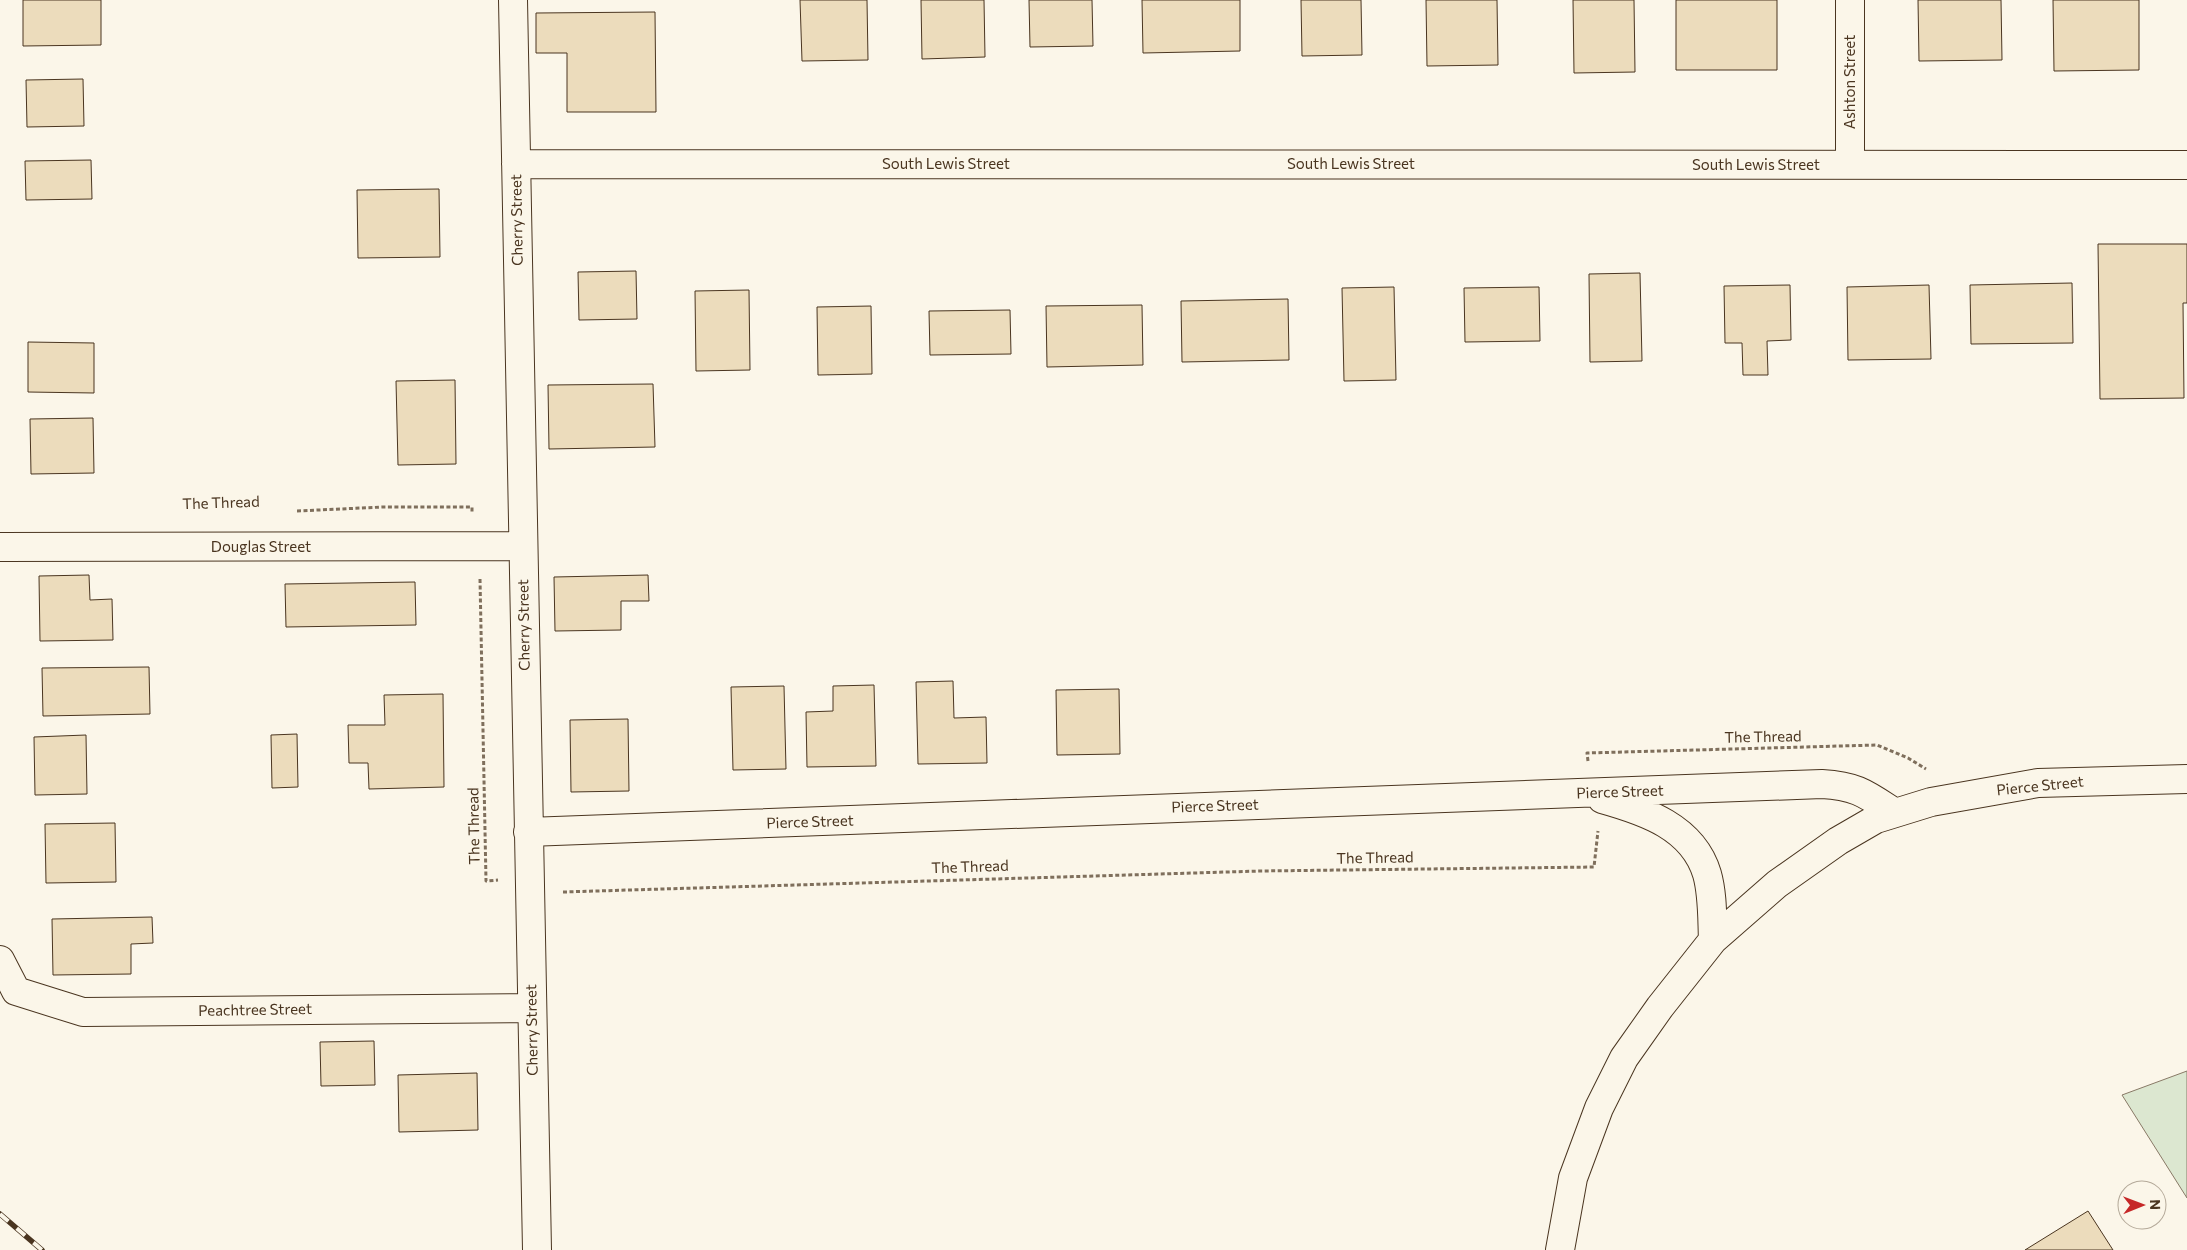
<svg xmlns="http://www.w3.org/2000/svg" width="2187" height="1250" font-family="Commissioner,sans-serif">
	<style>
		.green { fill: #dce7d0; stroke: #887966 }
		.building { fill: #ecdcbc; stroke: #4a3520 }
		.lines { fill: none; stroke-linecap: round; stroke-linejoin: round }
		.minor-casing { stroke: #4a3520; stroke-width: 30 }
		.path { stroke: #7f6f5c; stroke-width: 3; stroke-dasharray: 4 2.5; stroke-linecap: butt }
		.minor { stroke: #fbf6e9; stroke-width: 28 }
		.rail-casing { stroke: #4a3520; stroke-width: 5.5 }
		.rail { stroke: #fbf6e9; stroke-width: 4; stroke-dasharray: 11; stroke-linecap: butt }
		.labels { text-anchor: middle; stroke-width: 4; stroke-linejoin: round; paint-order: stroke }
		.street-label { font-size: 15px; fill: #4a3520; stroke: #fbf6e9 }
	</style>
	<rect width="100%" height="100%" fill="#fbf6e9"/>
	<!-- green -->
	<path class="green" d="M2187,1071V1198L2122,1095Z"/>
	<!-- building -->
	<path class="building" d="M23,0H101V45L23,46Z
		M800,0H867L868,60L802,61Z
		M921,0H984L985,57L922,59Z
		M1029,0H1092L1093,46L1030,47Z
		M1142,0H1240V51L1143,53Z
		M1301,0H1361L1362,55L1302,56Z
		M1426,0H1497L1498,65L1427,66Z
		M1573,0H1634L1635,72L1574,73Z
		M1676,0H1777V70H1676Z
		M1918,0H2001L2002,60L1919,61Z
		M2053,0H2139V70L2054,71Z
		M655,12L656,112H567V53H536V13Z
		M83,79L84,126L27,127L26,80Z
		M91,160L92,199L26,200L25,161Z
		M439,189L440,257L358,258L357,190Z
		M2098,244H2187V303H2183L2184,398L2100,399Z
		M636,271L637,319L579,320L578,272Z
		M1640,273L1642,361L1590,362L1589,274Z
		M2072,283L2073,343L1971,344L1970,285Z
		M1790,285L1791,340L1767,341L1768,375H1743L1742,343H1725L1724,286Z
		M1929,285L1931,359L1848,360L1847,287Z
		M1394,287L1396,380L1344,381L1342,288Z
		M1539,287L1540,341L1465,342L1464,288Z
		M749,290L750,370L696,371L695,291Z
		M1288,299L1289,360L1182,362L1181,301Z
		M1142,305L1143,365L1047,367L1046,306Z
		M871,306L872,374L818,375L817,307Z
		M1010,310L1011,354L930,355L929,311Z
		M28,342L94,343V393L28,392Z
		M455,380L456,464L398,465L396,381Z
		M653,384L655,447L549,449L548,385Z
		M93,418L94,473L31,474L30,419Z
		M89,575L90,600L112,599L113,640L40,641L39,576Z
		M648,575L649,601H621V630L555,631L554,577Z
		M415,582L416,625L286,627L285,584Z
		M149,667L150,714L43,716L42,668Z
		M953,681L954,718L986,717L987,763L918,764L916,682Z
		M874,685L876,766L807,767L806,712L833,711V686Z
		M784,686L786,769L733,770L731,687Z
		M1119,689L1120,754L1057,755L1056,690Z
		M443,694L444,787L369,789L368,763H349L348,725H385L384,695Z
		M628,719L629,791L571,792L570,720Z
		M297,734L298,787L272,788L271,735Z
		M86,735L87,794L35,795L34,737Z
		M115,823L116,882L46,883L45,824Z
		M152,917L153,943L131,944V974L53,975L52,919Z
		M374,1041L375,1085L321,1086L320,1042Z
		M477,1073L478,1130L399,1132L398,1075Z
		M2088,1211L2113,1250H2025Z"/>
	<g class="lines">
		<defs>
			<path id="minor" d="M513,0L537,1250
				M516,164L2187,165
				M1850,165V0
				M0,547L523,546
				M1602,799C1645,811 1693,827 1707,874C1713,895 1712,919 1713,940
				M528,832L1822,784C1857,786 1866,794 1895,813
				M0,960L16,991L83,1012L531,1008
				M1560,1250L1573,1178L1599,1108L1624,1058L1660,1007L1713,940L1777,884L1838,841L1876,819L1931,802L2038,783L2187,779"/>
		</defs>
		<!-- minor casing -->
		<use href="#minor" class="minor-casing"/>
		<!-- path -->
		<path class="path" d="M297,511L383,507H472V513
			M480,579L486,881L498,880
			M1588,761L1587,753L1877,745L1908,758L1926,769
			M563,892L1260,871L1594,867L1598,831"/>
		<!-- minor -->
		<use href="#minor" class="minor"/>
		<defs>
			<path id="rail" d="M0,1214L42,1250"/>
		</defs>
		<!-- rail casing -->
		<use href="#rail" class="rail-casing"/>
		<!-- rail -->
		<use href="#rail" class="rail"/>
	</g>
	<g class="labels">
		<!-- street labels -->
		<g class="street-label">
			<text transform="translate(1850 82) rotate(-90)" y="5">Ashton Street</text>
			<text x="946" y="169">South Lewis Street</text>
			<text x="1351" y="169">South Lewis Street</text>
			<text x="1756" y="170">South Lewis Street</text>
			<text transform="translate(517 220) rotate(-91)" y="5">Cherry Street</text>
			<text transform="translate(221 503) rotate(-2)" y="5">The Thread</text>
			<text x="261" y="552">Douglas Street</text>
			<text transform="translate(524 625) rotate(-91)" y="5">Cherry Street</text>
			<text transform="translate(1763 737) rotate(-1)" y="5">The Thread</text>
			<text transform="translate(2040 786) rotate(-6)" y="5">Pierce Street</text>
			<text transform="translate(1620 792) rotate(-2)" y="5">Pierce Street</text>
			<text transform="translate(1215 806) rotate(-2)" y="5">Pierce Street</text>
			<text transform="translate(810 822) rotate(-2)" y="5">Pierce Street</text>
			<text transform="translate(474 826) rotate(-91)" y="5">The Thread</text>
			<text transform="translate(1375 858) rotate(-1)" y="5">The Thread</text>
			<text transform="translate(970 867) rotate(-2)" y="5">The Thread</text>
			<text transform="translate(255 1010) rotate(-1)" y="5">Peachtree Street</text>
			<text transform="translate(532 1030) rotate(-91)" y="5">Cherry Street</text>
		</g>
	</g>
	<!-- north arrow -->
	<g transform="translate(2142 1205) rotate(89)"><circle r="24" fill="#fbf6e9" stroke="#b4a999"/>
	<path d="M0-4L9 19L0 12L-9 19Z" fill="#c62828"/>
	<text y="-8" font-size="14" font-weight="bold" text-anchor="middle" fill="#4a3520">N</text>
	</g>
</svg>
